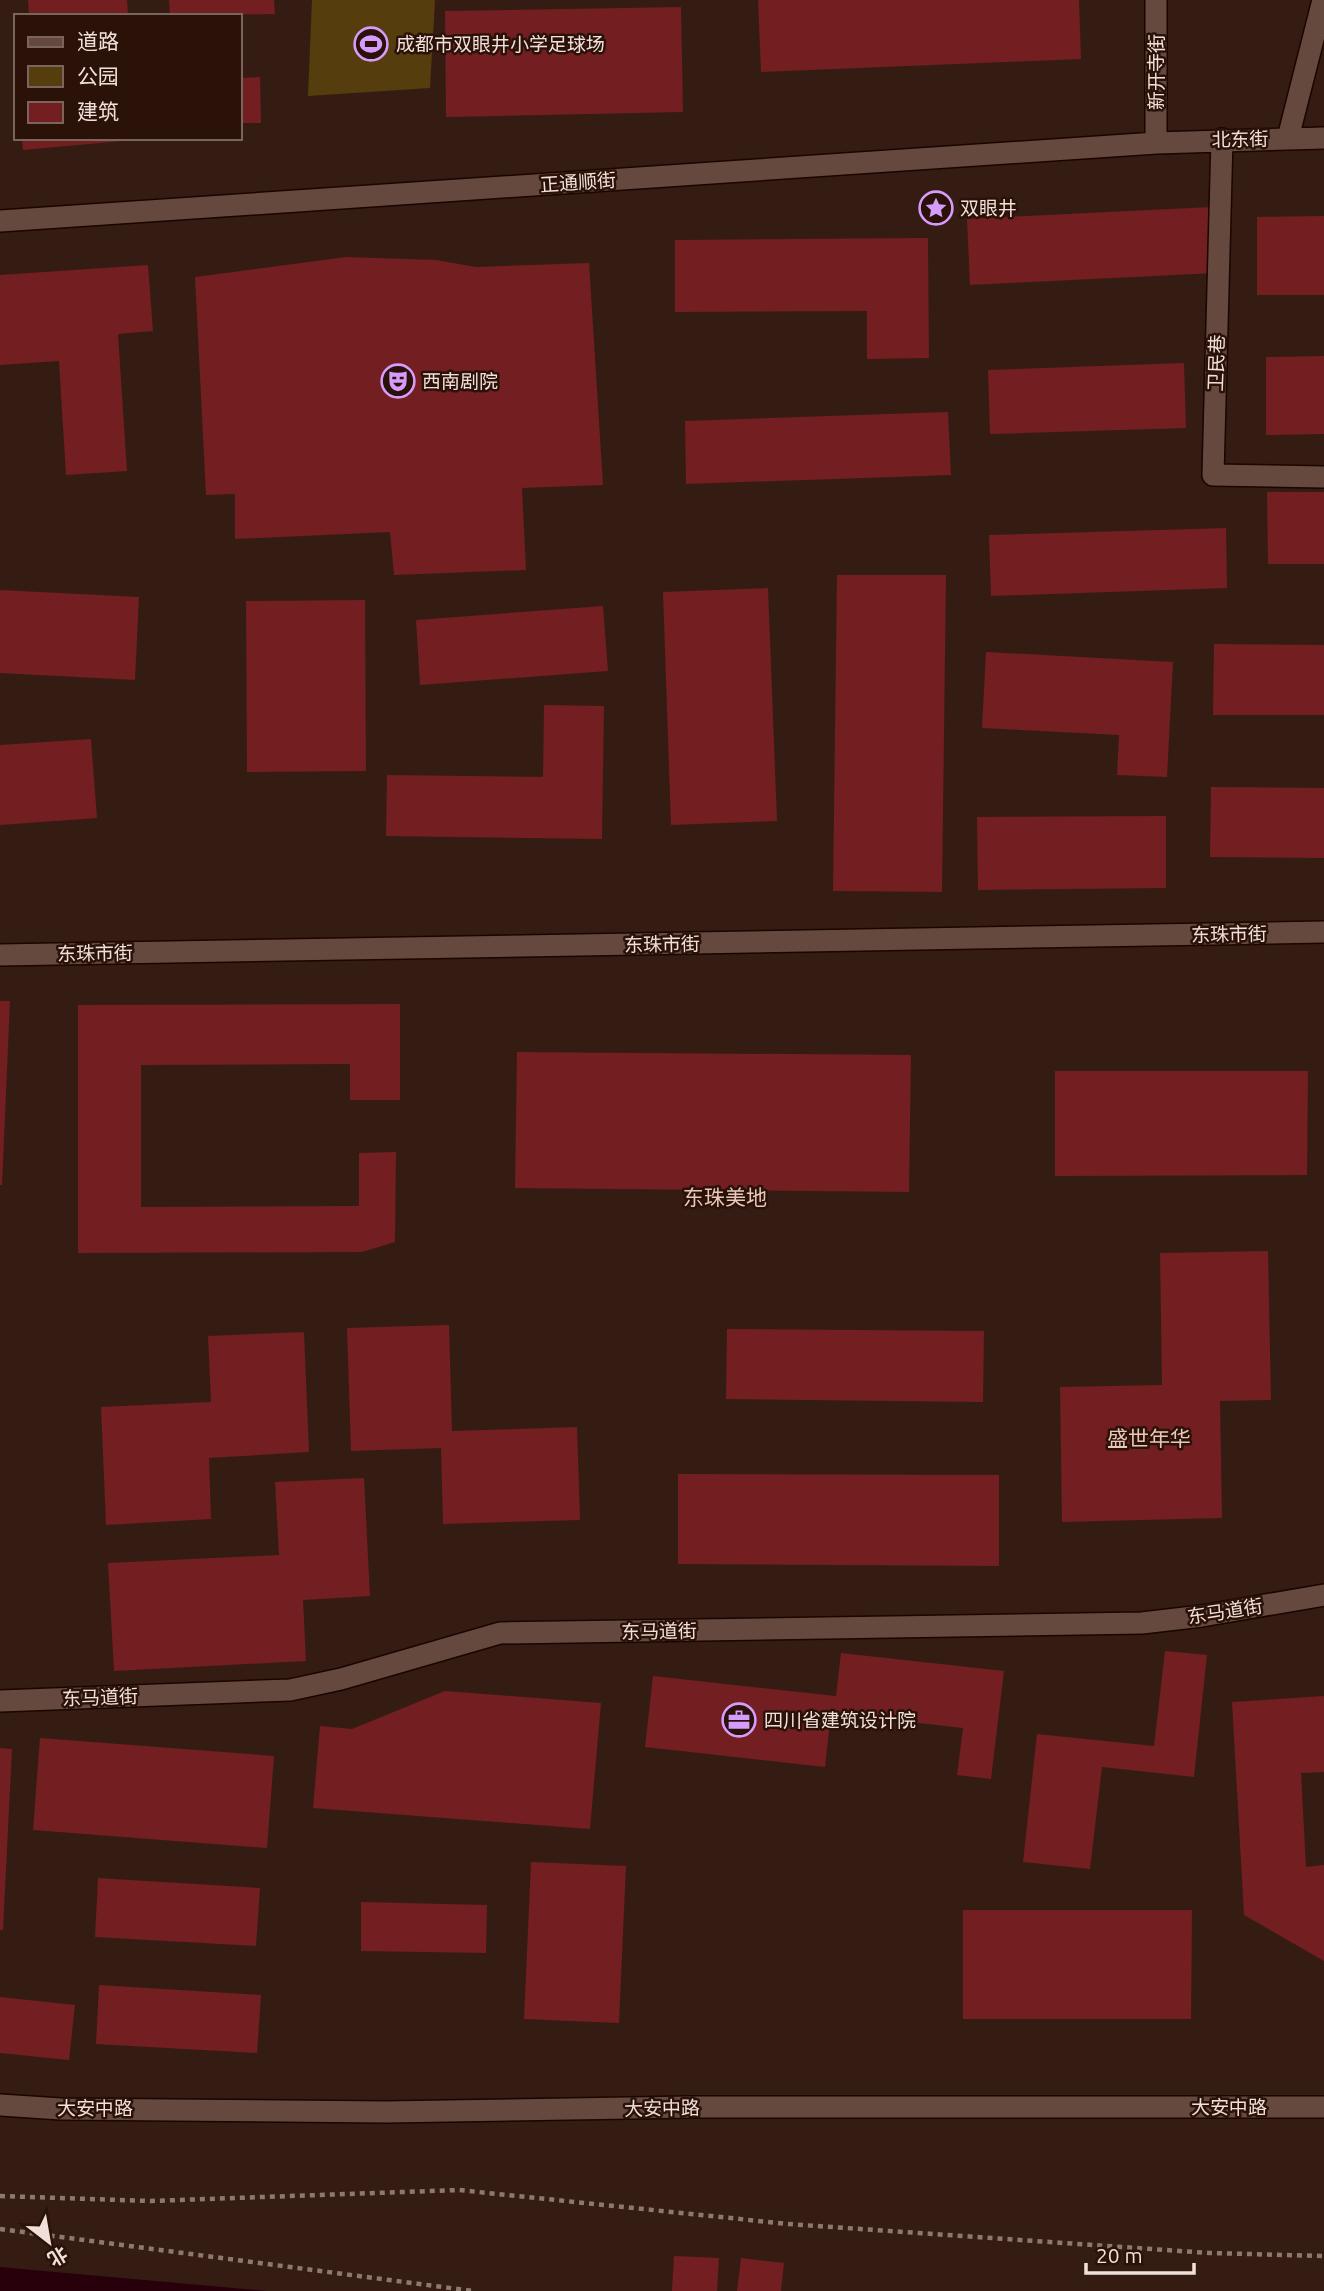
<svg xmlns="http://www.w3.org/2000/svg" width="1324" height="2291" font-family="Ubuntu,'Noto Sans SC',sans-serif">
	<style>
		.green { fill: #563d0d }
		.water { fill: #28000c }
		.building { fill: #731e20 }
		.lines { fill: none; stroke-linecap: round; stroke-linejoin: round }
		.minor-casing { stroke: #1b0501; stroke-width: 24 }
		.path { stroke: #8d7870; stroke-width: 4.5; stroke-dasharray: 5 5; stroke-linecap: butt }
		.minor { stroke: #66493e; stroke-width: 21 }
		.labels { text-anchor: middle; stroke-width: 5; stroke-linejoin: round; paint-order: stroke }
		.poi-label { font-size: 19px; fill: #f1dfd9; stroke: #2a1209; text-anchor: start }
		.street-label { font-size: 19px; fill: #f1dfd9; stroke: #2a1209 }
		.neighbourhood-label { font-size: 21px; fill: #e9c7b9; stroke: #2a1209 }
	</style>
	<rect width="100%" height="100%" fill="#351c12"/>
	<!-- green -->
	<path class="green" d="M312,0H435L430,88L308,96Z"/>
	<!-- water -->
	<path class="water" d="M0,2267L267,2291H0Z"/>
	<!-- building -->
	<path class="building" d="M28,0H127L128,15L29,16Z
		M169,0H274L275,14L170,16Z
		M758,0H1079L1081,59L761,72Z
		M681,7L683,112L446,117L445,11Z
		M260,77L261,123H240V78Z
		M22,138H122V141L23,150Z
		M1212,207L1215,273L970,285L967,219Z
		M1324,216V295H1257V217Z
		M928,238L929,358L867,359V311L675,312V240Z
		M346,257L436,260L476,267L589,263L603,485L522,488L526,570L394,575L390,532L235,539V494L206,495L195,277Z
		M148,265L153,331L118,334L127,471L66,475L59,361L0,365V275Z
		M1324,356V434L1266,435V357Z
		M1184,363L1186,428L990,434L988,370Z
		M948,412L951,475L686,484L685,421Z
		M1267,492H1324V564H1268Z
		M1226,528L1227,588L991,596L989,535Z
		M837,575H946L942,892L833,891Z
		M768,588L777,821L671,825L663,592Z
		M0,590L139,597L135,680L0,673Z
		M365,600L366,771L247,772L246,601Z
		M603,606L608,671L420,685L416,620Z
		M1214,644L1324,645V715H1213Z
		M986,652L1173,662L1167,777L1117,775L1119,735L982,728Z
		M544,705L604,706L602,839L386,836L387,775L543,777Z
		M91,739L97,818L0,825V745Z
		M1211,787L1324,788V858L1210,857Z
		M1166,816V888L978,890L977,817Z
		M0,1001H10L2,1185H0Z
		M400,1004V1100H350V1064L141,1065V1207L359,1206V1153L396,1152L395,1242L362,1252L78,1253V1005Z
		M517,1052L911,1055L909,1192L515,1188Z
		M1055,1071H1308L1307,1175L1055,1176Z
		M1268,1251L1271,1400L1220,1401L1222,1518L1062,1522L1060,1387L1162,1385L1160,1253Z
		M449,1325L452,1431L577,1427L580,1520L443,1524L441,1448L351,1451L347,1328Z
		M727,1329L984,1331L983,1402L726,1399Z
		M304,1332L309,1452L209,1458L211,1519L106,1525L101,1407L211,1402L208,1336Z
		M678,1474L999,1475V1566L678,1564Z
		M364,1478L370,1596L303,1600L306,1661L114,1671L108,1563L279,1555L275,1482Z
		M1165,1651L1207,1655L1194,1777L1102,1767L1090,1869L1023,1862L1037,1734L1154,1746Z
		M841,1653L1004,1671L991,1779L957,1775L963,1728L831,1713L825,1767L645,1747L653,1676L836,1696Z
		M445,1691L601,1703L590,1829L313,1808L320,1726L352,1729Z
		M1324,1696V1772L1301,1773L1306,1867L1324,1865V1961L1244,1915L1232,1702Z
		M40,1738L274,1756L267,1848L33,1830Z
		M0,1748L12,1749L3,1930H0Z
		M531,1862L626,1866L619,2023L524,2019Z
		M98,1878L260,1888L256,1946L95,1937Z
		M361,1902L487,1905L486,1953L361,1951Z
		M963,1910H1192L1191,2019H963Z
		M99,1985L261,1995L257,2053L96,2044Z
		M0,1997L75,2005L69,2060L0,2053Z
		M674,2256L719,2258L717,2291H672Z
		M741,2258L784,2263L781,2291H737Z"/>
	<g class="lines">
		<defs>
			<path id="minor" d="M1156,0V143
				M1288,138L1323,0
				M1222,139L1213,475L1324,477
				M0,221L1156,143L1324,138
				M0,955L1324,932
				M0,1701L290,1690L341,1679L500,1633L1142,1623L1202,1616L1324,1595
				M0,2105L61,2109L386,2112L690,2107H1324"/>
		</defs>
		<!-- minor casing -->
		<use href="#minor" class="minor-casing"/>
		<!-- path -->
		<path class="path" d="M0,2196L151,2201L459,2190L788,2224L1209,2253L1324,2256
			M0,2229L473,2291"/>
		<!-- minor -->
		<use href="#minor" class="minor"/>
	</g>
	<!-- icons -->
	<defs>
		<symbol id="stadium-ring" viewBox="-11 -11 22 22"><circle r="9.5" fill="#2a1209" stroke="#d59cfb" stroke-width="1.5"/><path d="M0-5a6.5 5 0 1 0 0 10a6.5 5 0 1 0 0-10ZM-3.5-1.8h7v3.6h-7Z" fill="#d59cfb"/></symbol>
		<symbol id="sight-ring" viewBox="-11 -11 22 22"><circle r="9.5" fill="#2a1209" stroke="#d59cfb" stroke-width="1.5"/><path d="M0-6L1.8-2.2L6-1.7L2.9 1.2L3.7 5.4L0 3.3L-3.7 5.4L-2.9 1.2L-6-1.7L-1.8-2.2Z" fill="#d59cfb"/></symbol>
		<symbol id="theatre-ring" viewBox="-11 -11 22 22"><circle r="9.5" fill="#2a1209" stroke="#d59cfb" stroke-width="1.5"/><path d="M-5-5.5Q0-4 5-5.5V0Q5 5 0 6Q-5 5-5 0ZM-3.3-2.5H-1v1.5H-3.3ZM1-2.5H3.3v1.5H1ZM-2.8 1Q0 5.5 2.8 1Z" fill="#d59cfb"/></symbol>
		<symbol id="office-ring" viewBox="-11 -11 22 22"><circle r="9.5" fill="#2a1209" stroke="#d59cfb" stroke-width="1.5"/><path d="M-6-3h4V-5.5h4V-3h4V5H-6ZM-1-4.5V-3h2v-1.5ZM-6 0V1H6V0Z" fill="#d59cfb"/></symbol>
	</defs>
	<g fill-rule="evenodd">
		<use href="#stadium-ring" x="352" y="25" width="38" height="38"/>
		<use href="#sight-ring" x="917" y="189" width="38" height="38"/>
		<use href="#theatre-ring" x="379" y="362" width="38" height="38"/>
		<use href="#office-ring" x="720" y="1701" width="38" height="38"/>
	</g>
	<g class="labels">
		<!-- poi labels -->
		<g class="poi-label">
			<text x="396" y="51">成都市双眼井小学足球场</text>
			<text x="960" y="215">双眼井</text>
			<text x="422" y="388">西南剧院</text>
			<text x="764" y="1727">四川省建筑设计院</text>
		</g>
		<!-- street labels -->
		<g class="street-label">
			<text transform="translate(1156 72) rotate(-90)" y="7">新开寺街</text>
			<text transform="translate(1240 139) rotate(-1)" y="7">北东街</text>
			<text transform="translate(578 182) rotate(-4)" y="7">正通顺街</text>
			<text transform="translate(1216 363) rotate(-88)" y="7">卫民巷</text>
			<text transform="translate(1229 934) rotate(-1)" y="7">东珠市街</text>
			<text transform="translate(662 944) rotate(-1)" y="7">东珠市街</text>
			<text transform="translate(95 953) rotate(-1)" y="7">东珠市街</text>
			<text transform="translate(1225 1611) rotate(-9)" y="7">东马道街</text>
			<text transform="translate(659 1631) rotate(-1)" y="7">东马道街</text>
			<text transform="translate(100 1697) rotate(-2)" y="7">东马道街</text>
			<text x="1229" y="2114">大安中路</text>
			<text x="95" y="2115">大安中路</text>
			<text transform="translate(662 2108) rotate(-1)" y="7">大安中路</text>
		</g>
		<!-- neighbourhood labels -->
		<g class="neighbourhood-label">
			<text x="725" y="1205">东珠美地</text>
			<text x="1149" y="1446">盛世年华</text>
		</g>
	</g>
	<!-- legend -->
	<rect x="14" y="14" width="228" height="126" fill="#2a1209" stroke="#7a645c" stroke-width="2"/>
	<rect x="28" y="37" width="35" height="10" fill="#66493e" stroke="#7a645c" stroke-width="2"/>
	<text x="77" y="49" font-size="21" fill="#f1dfd9">道路</text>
	<rect x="28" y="66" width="35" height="21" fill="#563d0d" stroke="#7a645c" stroke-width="2"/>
	<text x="77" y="84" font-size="21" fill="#f1dfd9">公园</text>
	<rect x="28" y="102" width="35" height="21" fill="#731e20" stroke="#7a645c" stroke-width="2"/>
	<text x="77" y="119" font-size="21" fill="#f1dfd9">建筑</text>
	<!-- north arrow -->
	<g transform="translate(49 2242) rotate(149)" stroke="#2a1209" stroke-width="5" paint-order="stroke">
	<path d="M0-5L12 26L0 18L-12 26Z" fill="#f1dfd9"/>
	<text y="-10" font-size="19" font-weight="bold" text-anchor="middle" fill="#f1dfd9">北</text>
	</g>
	<!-- scale -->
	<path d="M1086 2263v10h108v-10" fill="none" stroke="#f1dfd9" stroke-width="3.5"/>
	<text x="1096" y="2263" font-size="21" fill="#f1dfd9" stroke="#2a1209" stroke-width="5" paint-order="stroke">20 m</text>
</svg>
